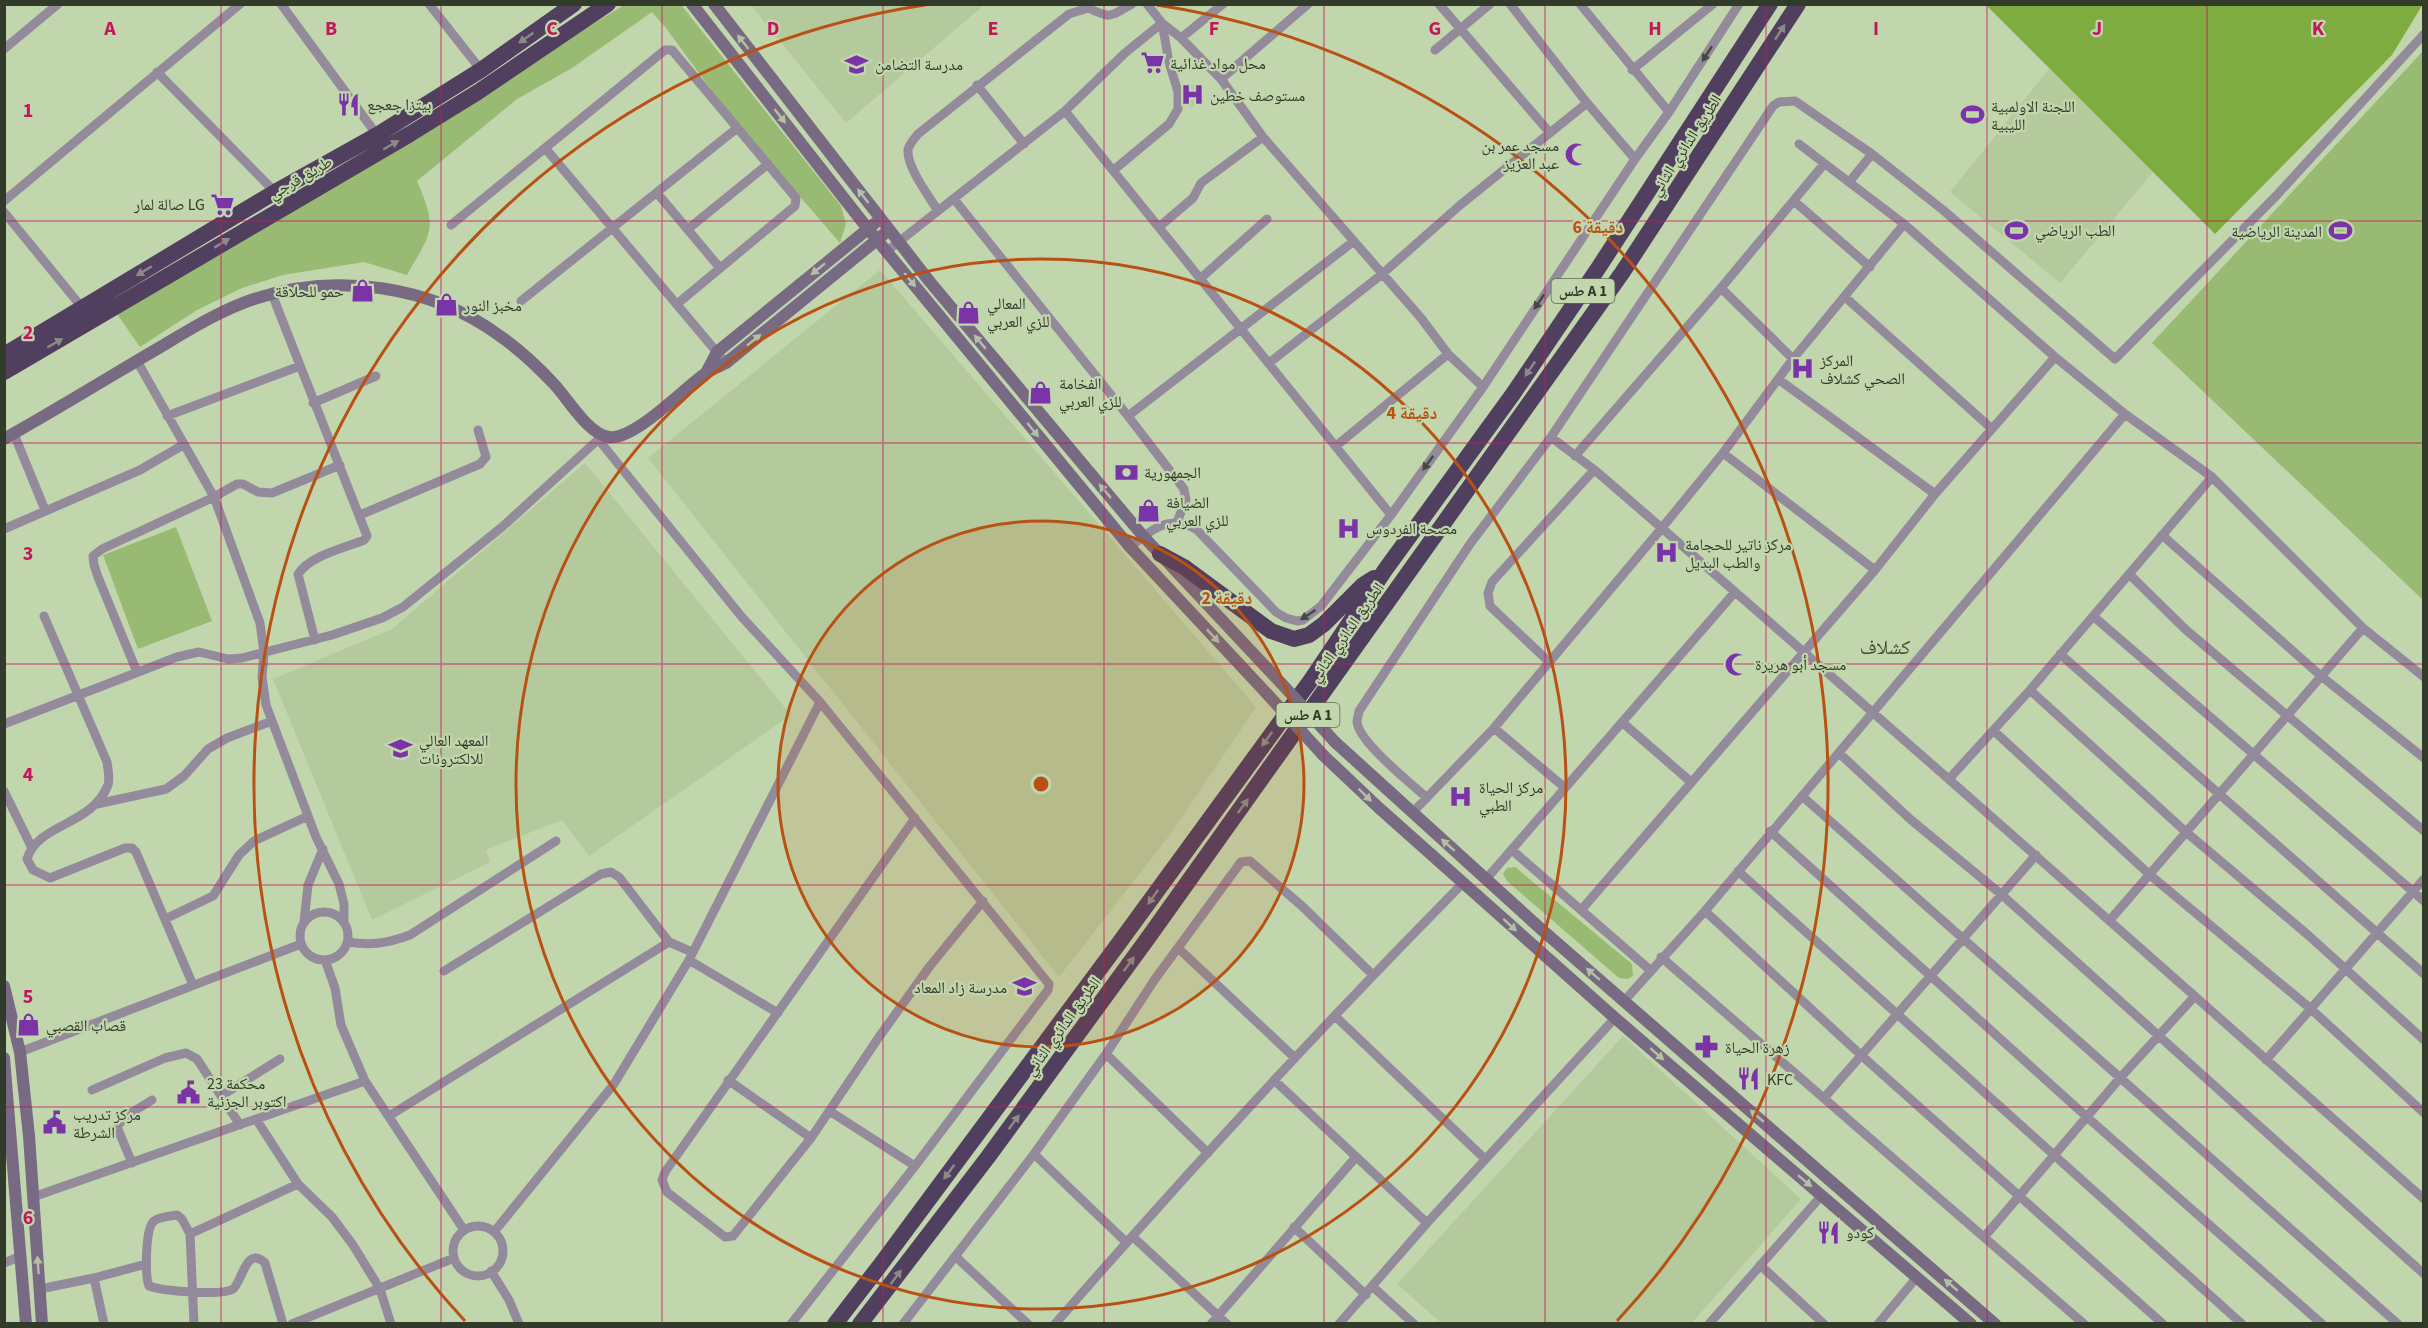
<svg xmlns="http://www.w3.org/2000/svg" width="2428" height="1328" font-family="'Source Sans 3','Noto Naskh Arabic',sans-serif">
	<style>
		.built { fill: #b4ca9c }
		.green { fill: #99ba72 }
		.forest { fill: #7eac40 }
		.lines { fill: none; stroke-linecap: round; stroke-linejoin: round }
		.street { stroke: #938a9b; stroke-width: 9 }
		.secondary { stroke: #776a82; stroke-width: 12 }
		.highway { stroke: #513f60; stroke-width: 16 }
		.secondary-bridge { stroke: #776a82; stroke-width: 12 }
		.oneway { fill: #8a8a86 }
		.oneway2 { fill: #b3c0a4 }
		.oneway3 { fill: #454a41 }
		.grid { fill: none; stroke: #c2185b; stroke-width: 1.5; stroke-opacity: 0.55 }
		.ring { fill: none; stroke: #ba5114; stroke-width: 3 }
		.labels { text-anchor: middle; stroke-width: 4.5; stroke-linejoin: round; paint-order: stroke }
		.shield { fill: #c2d6ad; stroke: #5d6951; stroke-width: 1.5 }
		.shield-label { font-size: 15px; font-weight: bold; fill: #323a2a }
		.poi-label { font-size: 16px; fill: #323a2a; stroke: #c2d6ad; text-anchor: start }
		.street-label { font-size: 16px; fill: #323a2a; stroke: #c2d6ad }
		.quarter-label { font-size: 20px; fill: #3f4f2c; stroke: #c2d6ad }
		.grid-label { font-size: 20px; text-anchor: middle; font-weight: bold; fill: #c2185b; stroke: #c2d6ad; stroke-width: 4.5; stroke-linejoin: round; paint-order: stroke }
		.centre { fill: #ba5114; stroke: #c2d6ad; stroke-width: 3 }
		.ring-label { font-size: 18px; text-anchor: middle; font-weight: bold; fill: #ba5114; stroke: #c2d6ad; stroke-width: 4.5; stroke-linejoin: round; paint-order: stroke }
	</style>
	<rect width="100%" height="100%" fill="#c2d6ad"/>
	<!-- built -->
	<path class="built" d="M751,5H984L846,123Z
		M2049,69L2153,172L2060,283L1950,192Z
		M1192,84L1204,99L1190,108L1181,92Z
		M880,270L1256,707L1172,832L1059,977L648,458Z
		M585,463L791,715L589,856L562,820L486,850L490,862L372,920L273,679L392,629Z
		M1623,1036L1801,1199L1692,1323H1441L1397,1284Z"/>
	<!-- green -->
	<path class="green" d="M678,4L682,6L841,206L846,224L840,243L728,113L666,28L652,12L572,68L517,99L417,181C438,230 432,231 407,275L364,262L283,275L242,288L197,310L140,347L117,314L624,5Z
		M2423,51V600L2152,343Z
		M176,527L212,621L138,649L103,555Z
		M1515,867L1632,964L1633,976L1628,979L1619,978L1507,881L1503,874L1507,868Z"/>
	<!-- forest -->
	<path class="forest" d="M2423,4L2392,55L2215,234L1986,5Z"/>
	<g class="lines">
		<!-- street -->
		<path class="street" d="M281,4L377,135
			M429,4L481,70
			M1147,4L1162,23L1181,38L1221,79L1263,137L1421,318L1448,354L1483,387
			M1439,4L1550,133
			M1510,4L1587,103L1635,159
			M1580,4L1669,112
			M1181,38L1223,4
			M4,49L58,4
			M1435,50L1490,4
			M1632,70L1713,4
			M157,72L275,192
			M1221,79L1308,4
			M977,85L1024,144
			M1065,111L1391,515
			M1799,144L1904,224L2055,357L2125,414L2212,477L2363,628L2424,677
			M546,149L726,363
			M1115,169L1169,124L1178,109V92L1169,62L1162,23
			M1850,181L1872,154
			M657,193L720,268
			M954,199L1128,416L1184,489L1186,500L1177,522
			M4,201L240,4
			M1794,201L1870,267
			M938,211C929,196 907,168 908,150C909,144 914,139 918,134L1069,14L1088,8C1112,19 1108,17 1132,4
			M4,212L84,310
			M451,225L665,50H672L796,198L795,206L677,304
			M1159,227L1193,198L1201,183L1263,137
			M688,229L768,164
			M887,251L1065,111L1125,53L1162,23
			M1201,278L1267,219
			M1721,288L1793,359
			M272,294L367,536L364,540C342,549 311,555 298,574L315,640
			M1845,297L1991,428
			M521,301L736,129
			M137,361L214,497L260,623L264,653L262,677L266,705L316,837L339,884L344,904V920
			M1269,363L1381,275L1459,206L1587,103
			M1778,379L1935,494
			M313,403L376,376
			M167,416L300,366
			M1128,416L1354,241
			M14,434L45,510
			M1551,437C1566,449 1582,460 1597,472C1875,712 2149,956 2424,1199
			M598,439L741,616L820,702L1049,984L1048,990L915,1166L791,1324
			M1336,446L1448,354
			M1723,453L1875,570
			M1575,456L1721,288L1824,164
			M360,515L480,464L486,457L478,430
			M4,529L140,470L183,445
			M2162,535L2321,676L2424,758
			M1130,547C1151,530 1169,514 1196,529L1276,612L1286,618L1297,621L1303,620L1321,606L1391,515L1483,387L1635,159L1669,112L1739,4
			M2130,575L2185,629L2424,831
			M44,616L107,762C108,769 110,779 108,785C92,826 38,823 27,859L33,870L50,878L125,848H132L136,852L193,985
			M2093,616L2424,901
			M2060,654L2424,974
			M1549,662L1490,606L1488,593L1492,582L1594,470
			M137,672L98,577L94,565L93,556L102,549L214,497L237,484H243L258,492L272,493L340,465
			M2030,690L2186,832L2308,935L2424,1040
			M1623,723L1691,782
			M4,724L177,657L199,652L228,659L242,658L332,635L382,618L403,607L502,527L601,437
			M1494,728L1564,787
			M1994,731L2150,875L2311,1009L2424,1113
			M1839,753L1910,819L2002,895L2424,1274
			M1949,779L2030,690L2212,477
			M4,791L31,846
			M1802,796L2398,1324
			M1427,798C1412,784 1357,741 1357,721C1357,718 1359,714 1359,711L1470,544L1551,437L1773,106L1779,102L1795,101L1872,154L1943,210L2115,359L2276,196L2424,34
			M97,804L166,789L184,776L208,749L227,738L272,721
			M1412,813L1494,728L1661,529L1723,453L1793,359L1904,224
			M915,818L665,1172L662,1180L667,1192L725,1237L733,1236L811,1138L879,1037L930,966L983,901
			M1770,831L2088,1118L2322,1324
			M1512,850L1650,970
			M1738,871L2242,1324
			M1487,878L1735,592
			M1582,909L1875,570L1935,494L2055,357
			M1705,911L1862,1056L2163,1324
			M300 936a24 24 0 1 1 48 0a24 24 0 1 1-48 0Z
			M165,919L213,896L239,855L254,841L308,816
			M2110,920L2363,628
			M304,922L308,885L323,849
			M348,942C371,946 388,943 410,935L556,841
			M1178,948L1295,1058
			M1661,957L2084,1324
			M325,960L335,988L341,1025L365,1081L464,1230
			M689,960L778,1013
			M444,971L601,874L611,872L619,877L669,942L692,952
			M1624,1001L1705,911L2125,414
			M1335,1016L1485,1159
			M20,1052L301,944
			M1106,1054L1208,1153
			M2266,1060L2424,879
			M728,1080L811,1138
			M1275,1081L1427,1223
			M92,1090L165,1058L186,1053L197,1059L240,1125
			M221,1096L280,1059
			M1824,1098L2036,855
			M831,1112L915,1166
			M389,1116L669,942
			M256,1119L298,1184L332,1217L353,1245L380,1289L391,1324
			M1034,1154L1126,1242
			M132,1163L117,1127L126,1116L152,1100
			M33,1197L365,1081
			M453 1251a25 25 0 1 1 50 0a25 25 0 1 1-50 0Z
			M1294,1227L1366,1295
			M494,1232L614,1084L689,960L820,702
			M190,1234L298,1184
			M1132,1236L1227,1324
			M1985,1236L2120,1078L2194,997
			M955,1256L1028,1324
			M4,1263L21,1256
			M1760,1265L1824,1324
			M491,1271L509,1300L519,1324
			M94,1278L104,1324
			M1373,1287L1414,1324
			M40,1289L94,1278L146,1264
			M194,1324L190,1234L182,1219L177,1215C171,1216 159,1217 154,1221C145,1228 145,1276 149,1286C162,1291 222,1296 233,1289C242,1283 246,1244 265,1263L283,1324
			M292,1324L454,1258
			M903,1324L1034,1154L1106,1054L1155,979L1241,862L1250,861L1303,907L1373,975
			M1055,1324C1187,1172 1323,1025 1464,882
			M1211,1324L1356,1157
			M1339,1324L1427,1223L1615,1018
			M1709,1324L1822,1195
			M1878,1324L1917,1277"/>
		<!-- secondary -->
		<path class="secondary" d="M692,4L868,229L1130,547L1269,696
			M714,4L930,282L1143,536L1281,683
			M706,373L717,352L874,224
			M4,439C52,412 98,384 145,356C180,336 215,312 254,299C335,272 431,285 500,336C520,350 538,367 554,384C568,399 588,434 609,437C634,441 685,387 706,373C712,369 720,366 726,363L889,230
			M1335,742L1541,929L1995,1324
			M1323,755L1379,808L1615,1018L1971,1324
			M4,986L20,1052L29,1136L42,1324
			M4,1058L26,1324"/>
		<!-- highway -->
		<path class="highway" d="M4,355L275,192L377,135L481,70L574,4
			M4,372L410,134L478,92L608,4
			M1160,554L1184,567L1271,631L1294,639L1309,635L1324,624L1363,585L1374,578
			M835,1324L881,1264L1122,939L1311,680L1385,570L1513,394L1599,267L1770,4
			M860,1324L988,1157L1148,938L1622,273L1798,4"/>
		<!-- secondary-bridge -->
		<path class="secondary-bridge" d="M1281,683L1335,742
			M1269,696L1323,755"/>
	</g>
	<!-- one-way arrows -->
	<defs><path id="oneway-solid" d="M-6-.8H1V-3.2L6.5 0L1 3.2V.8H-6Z" transform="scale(1.5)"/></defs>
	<g class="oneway">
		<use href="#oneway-solid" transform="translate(1780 32) rotate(-57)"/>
		<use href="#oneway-solid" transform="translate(526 38) rotate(145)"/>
		<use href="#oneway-solid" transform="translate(391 145) rotate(-30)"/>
		<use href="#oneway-solid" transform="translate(222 243) rotate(-31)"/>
		<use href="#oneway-solid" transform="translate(144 271) rotate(149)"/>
		<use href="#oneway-solid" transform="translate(55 343) rotate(-30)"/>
		<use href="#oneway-solid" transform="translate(1530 369) rotate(124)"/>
		<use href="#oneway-solid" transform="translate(1267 739) rotate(126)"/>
		<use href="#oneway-solid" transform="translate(1243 806) rotate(-54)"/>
		<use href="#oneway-solid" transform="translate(1153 897) rotate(126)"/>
		<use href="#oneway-solid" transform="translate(1129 964) rotate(-54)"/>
		<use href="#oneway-solid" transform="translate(1014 1122) rotate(-54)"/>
		<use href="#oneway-solid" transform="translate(949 1172) rotate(126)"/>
		<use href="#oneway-solid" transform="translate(896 1277) rotate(-53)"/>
	</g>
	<g class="oneway2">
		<use href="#oneway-solid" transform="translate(743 42) rotate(-128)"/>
		<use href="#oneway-solid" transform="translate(780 116) rotate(52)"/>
		<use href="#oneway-solid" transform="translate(863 196) rotate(-128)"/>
		<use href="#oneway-solid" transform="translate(818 269) rotate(141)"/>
		<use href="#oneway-solid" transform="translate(910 280) rotate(51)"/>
		<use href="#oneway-solid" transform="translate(754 340) rotate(-39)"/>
		<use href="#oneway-solid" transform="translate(980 342) rotate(-130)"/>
		<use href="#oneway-solid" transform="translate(1033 430) rotate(51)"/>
		<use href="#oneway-solid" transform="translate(1105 491) rotate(-130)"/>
		<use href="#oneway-solid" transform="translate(1213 636) rotate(47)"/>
		<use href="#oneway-solid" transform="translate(1365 795) rotate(44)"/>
		<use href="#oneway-solid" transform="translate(1448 845) rotate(-139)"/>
		<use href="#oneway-solid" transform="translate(1510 925) rotate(43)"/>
		<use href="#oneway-solid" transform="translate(1593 974) rotate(-139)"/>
		<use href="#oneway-solid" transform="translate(1657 1054) rotate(41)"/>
		<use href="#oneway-solid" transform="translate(1757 1116) rotate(-139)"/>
		<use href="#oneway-solid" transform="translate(1805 1181) rotate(40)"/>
		<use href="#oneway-solid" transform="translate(38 1265) rotate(-94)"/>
		<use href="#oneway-solid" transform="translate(1951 1285) rotate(-139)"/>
	</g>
	<g class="oneway3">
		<use href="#oneway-solid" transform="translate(1707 54) rotate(123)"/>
		<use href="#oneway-solid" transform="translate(1539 302) rotate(124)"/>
		<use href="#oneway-solid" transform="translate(1428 463) rotate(126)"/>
		<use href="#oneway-solid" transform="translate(1308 615) rotate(147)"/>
	</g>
	<!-- grid -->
	<path class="grid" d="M221,4V1324M441,4V1324M662,4V1324M883,4V1324M1104,4V1324M1324,4V1324M1545,4V1324M1766,4V1324M1987,4V1324M2207,4V1324M4,221H2424M4,443H2424M4,664H2424M4,885H2424M4,1107H2424"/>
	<!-- distance rings -->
	<circle cx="1041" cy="784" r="263" fill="#ba5114" fill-opacity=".12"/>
	<g class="ring">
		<circle cx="1041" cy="784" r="263"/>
		<circle cx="1041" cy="784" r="525"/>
		<path d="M465 1321A788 788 0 0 1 925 5M1157 5A788 788 0 0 1 1617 1321"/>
	</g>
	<!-- icons -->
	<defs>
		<symbol id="supermarket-bare" viewBox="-9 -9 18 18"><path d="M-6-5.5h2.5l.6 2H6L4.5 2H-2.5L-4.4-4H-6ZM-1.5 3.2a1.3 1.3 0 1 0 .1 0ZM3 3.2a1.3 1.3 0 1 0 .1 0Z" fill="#7a34a7" stroke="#c2d6ad" stroke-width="2.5" paint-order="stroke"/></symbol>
		<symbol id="school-bare" viewBox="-9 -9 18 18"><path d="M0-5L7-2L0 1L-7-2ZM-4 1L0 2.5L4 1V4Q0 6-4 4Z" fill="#7a34a7" stroke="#c2d6ad" stroke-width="2.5" paint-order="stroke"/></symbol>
		<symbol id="hospital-bare" viewBox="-9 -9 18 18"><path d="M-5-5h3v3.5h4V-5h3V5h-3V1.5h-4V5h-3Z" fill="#7a34a7" stroke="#c2d6ad" stroke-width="2.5" paint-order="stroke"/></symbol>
		<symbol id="restaurant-bare" viewBox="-9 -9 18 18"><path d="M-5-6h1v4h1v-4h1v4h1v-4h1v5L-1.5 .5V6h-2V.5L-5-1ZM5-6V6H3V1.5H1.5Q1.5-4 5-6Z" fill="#7a34a7" stroke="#c2d6ad" stroke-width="2.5" paint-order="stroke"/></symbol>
		<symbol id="stadium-bare" viewBox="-9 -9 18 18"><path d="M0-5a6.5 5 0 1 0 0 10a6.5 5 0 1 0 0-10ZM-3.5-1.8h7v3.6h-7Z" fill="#7a34a7" stroke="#c2d6ad" stroke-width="2.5" paint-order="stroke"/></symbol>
		<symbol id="mosque-bare" viewBox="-9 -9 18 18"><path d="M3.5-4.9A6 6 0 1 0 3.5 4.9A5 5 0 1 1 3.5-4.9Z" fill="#7a34a7" stroke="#c2d6ad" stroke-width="2.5" paint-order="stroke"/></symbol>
		<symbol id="shop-bare" viewBox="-9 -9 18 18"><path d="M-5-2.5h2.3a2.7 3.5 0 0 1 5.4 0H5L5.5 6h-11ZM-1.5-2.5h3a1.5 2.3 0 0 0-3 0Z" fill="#7a34a7" stroke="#c2d6ad" stroke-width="2.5" paint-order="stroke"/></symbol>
		<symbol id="bank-bare" viewBox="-9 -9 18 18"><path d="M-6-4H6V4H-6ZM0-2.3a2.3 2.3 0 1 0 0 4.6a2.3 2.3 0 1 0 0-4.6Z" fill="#7a34a7" stroke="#c2d6ad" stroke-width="2.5" paint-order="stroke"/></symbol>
		<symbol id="university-bare" viewBox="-9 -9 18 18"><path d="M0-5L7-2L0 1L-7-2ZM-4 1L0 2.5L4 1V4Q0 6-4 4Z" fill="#7a34a7" stroke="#c2d6ad" stroke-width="2.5" paint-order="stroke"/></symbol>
		<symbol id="pharmacy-bare" viewBox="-9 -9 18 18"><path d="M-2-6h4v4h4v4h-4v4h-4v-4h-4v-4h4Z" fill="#7a34a7" stroke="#c2d6ad" stroke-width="2.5" paint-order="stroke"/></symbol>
		<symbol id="civic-bare" viewBox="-9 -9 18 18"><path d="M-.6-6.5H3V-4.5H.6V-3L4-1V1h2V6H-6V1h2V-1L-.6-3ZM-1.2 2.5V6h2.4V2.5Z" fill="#7a34a7" stroke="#c2d6ad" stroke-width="2.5" paint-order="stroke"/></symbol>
	</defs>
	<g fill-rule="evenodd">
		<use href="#supermarket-bare" x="1136" y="46" width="33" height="33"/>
		<use href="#school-bare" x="840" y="48" width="33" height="33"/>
		<use href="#hospital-bare" x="1176" y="78" width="33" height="33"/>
		<use href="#restaurant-bare" x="332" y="88" width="33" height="33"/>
		<use href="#stadium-bare" x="1956" y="98" width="33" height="33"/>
		<use href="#mosque-bare" x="1560" y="138" width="33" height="33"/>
		<use href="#supermarket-bare" x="206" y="188" width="33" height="33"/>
		<use href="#stadium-bare" x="2000" y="214" width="33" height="33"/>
		<use href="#stadium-bare" x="2324" y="214" width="33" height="33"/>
		<use href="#shop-bare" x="346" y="274" width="33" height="33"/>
		<use href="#shop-bare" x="430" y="288" width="33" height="33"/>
		<use href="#shop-bare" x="952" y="296" width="33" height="33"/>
		<use href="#hospital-bare" x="1786" y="352" width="33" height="33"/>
		<use href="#shop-bare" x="1024" y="376" width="33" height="33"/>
		<use href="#bank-bare" x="1110" y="456" width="33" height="33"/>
		<use href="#shop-bare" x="1132" y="494" width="33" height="33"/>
		<use href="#hospital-bare" x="1332" y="512" width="33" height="33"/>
		<use href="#hospital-bare" x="1650" y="536" width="33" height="33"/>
		<use href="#mosque-bare" x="1720" y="648" width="33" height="33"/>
		<use href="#university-bare" x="384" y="732" width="33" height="33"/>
		<use href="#hospital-bare" x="1444" y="780" width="33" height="33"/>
		<use href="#school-bare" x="1008" y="970" width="33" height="33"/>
		<use href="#shop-bare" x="12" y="1008" width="33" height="33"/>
		<use href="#pharmacy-bare" x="1690" y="1030" width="33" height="33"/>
		<use href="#restaurant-bare" x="1732" y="1062" width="33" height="33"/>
		<use href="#civic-bare" x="172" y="1076" width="33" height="33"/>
		<use href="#civic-bare" x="38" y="1106" width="33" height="33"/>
		<use href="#restaurant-bare" x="1812" y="1216" width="33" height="33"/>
	</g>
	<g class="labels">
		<!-- shield labels -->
		<g class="shield">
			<rect x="1551.5" y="279" width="63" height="24" rx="4.5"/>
			<rect x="1276.5" y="703" width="63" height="24" rx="4.5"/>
		</g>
		<g class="shield-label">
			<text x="1583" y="296">طس A 1</text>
			<text x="1308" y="720">طس A 1</text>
		</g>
		<!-- poi labels -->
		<g class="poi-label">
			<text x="1170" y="69">محل مواد غذائية</text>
			<text x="875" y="70">مدرسة التضامن</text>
			<text x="1210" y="101">مستوصف خطين</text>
			<text x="367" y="110">بيتزا جعجع</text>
			<text x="1991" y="112">اللجنة الاولمبية<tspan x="1991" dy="18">الليبية</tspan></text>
			<text x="1559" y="151" text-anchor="end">مسجد عمر بن<tspan x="1559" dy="18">عبد العزيز</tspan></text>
			<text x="205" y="210" text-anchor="end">صالة لمار LG</text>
			<text x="2035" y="236">الطب الرياضي</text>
			<text x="2322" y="237" text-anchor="end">المدينة الرياضية</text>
			<text x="344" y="297" text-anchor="end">حمو للحلاقة</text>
			<text x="987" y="309">المعالي<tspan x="987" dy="18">للزي العربي</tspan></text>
			<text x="464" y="311">مخبز النور</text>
			<text x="1820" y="366">المركز<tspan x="1820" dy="18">الصحي كشلاف</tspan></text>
			<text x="1059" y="389">الفخامة<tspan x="1059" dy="18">للزي العربي</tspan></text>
			<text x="1144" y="478">الجمهورية</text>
			<text x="1166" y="508">الضيافة<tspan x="1166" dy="18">للزي العربي</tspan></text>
			<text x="1366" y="534">مصحة الفردوس</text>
			<text x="1685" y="550">مركز ناتير للحجامة<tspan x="1685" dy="18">والطب البديل</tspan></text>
			<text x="1755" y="670">مسجد أبو هريرة</text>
			<text x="419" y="746">المعهد العالي<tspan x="419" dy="18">للالكترونات</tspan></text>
			<text x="1479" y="793">مركز الحياة<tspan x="1479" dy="18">الطبي</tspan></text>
			<text x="1007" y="993" text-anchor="end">مدرسة زاد المعاد</text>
			<text x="46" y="1031">قصاب القصبي</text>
			<text x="1725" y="1053">زهرة الحياة</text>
			<text x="1767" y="1085">KFC</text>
			<text x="207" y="1089">محكمة 23<tspan x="207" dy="18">اكتوبر الجزئية</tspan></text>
			<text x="73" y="1120">مركز تدريب<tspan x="73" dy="18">الشرطة</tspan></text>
			<text x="1846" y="1238">كودو</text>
		</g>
		<!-- street labels -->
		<g class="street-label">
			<text transform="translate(1685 145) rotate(-57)" y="6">الطريق الدائري الثاني</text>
			<text transform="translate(300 177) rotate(-30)" y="6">طريق قرجي</text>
			<text transform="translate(1346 632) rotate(-55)" y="6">الطريق الدائري الثاني</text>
			<text transform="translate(1062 1026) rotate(-54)" y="6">الطريق الدائري الثاني</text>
		</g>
		<!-- quarter labels -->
		<g class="quarter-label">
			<text x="1885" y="654">كشلاف</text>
		</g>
	</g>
	<g class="grid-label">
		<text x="110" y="35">A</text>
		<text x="331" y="35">B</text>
		<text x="552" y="35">C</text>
		<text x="773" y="35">D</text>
		<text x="993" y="35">E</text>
		<text x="1214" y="35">F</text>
		<text x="1435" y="35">G</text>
		<text x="1655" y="35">H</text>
		<text x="1876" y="35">I</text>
		<text x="2097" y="35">J</text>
		<text x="2318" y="35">K</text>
		<text x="28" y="117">1</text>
		<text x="28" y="339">2</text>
		<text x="28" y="560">3</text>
		<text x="28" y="781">4</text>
		<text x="28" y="1003">5</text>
		<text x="28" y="1224">6</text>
	</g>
	<circle cx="1041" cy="784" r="9" class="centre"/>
	<g class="ring-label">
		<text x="1598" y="233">6 دقيقة</text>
		<text x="1412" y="419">4 دقيقة</text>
		<text x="1227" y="604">2 دقيقة</text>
	</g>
	<!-- border -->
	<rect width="2428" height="1328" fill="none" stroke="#323a2a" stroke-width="12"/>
</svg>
